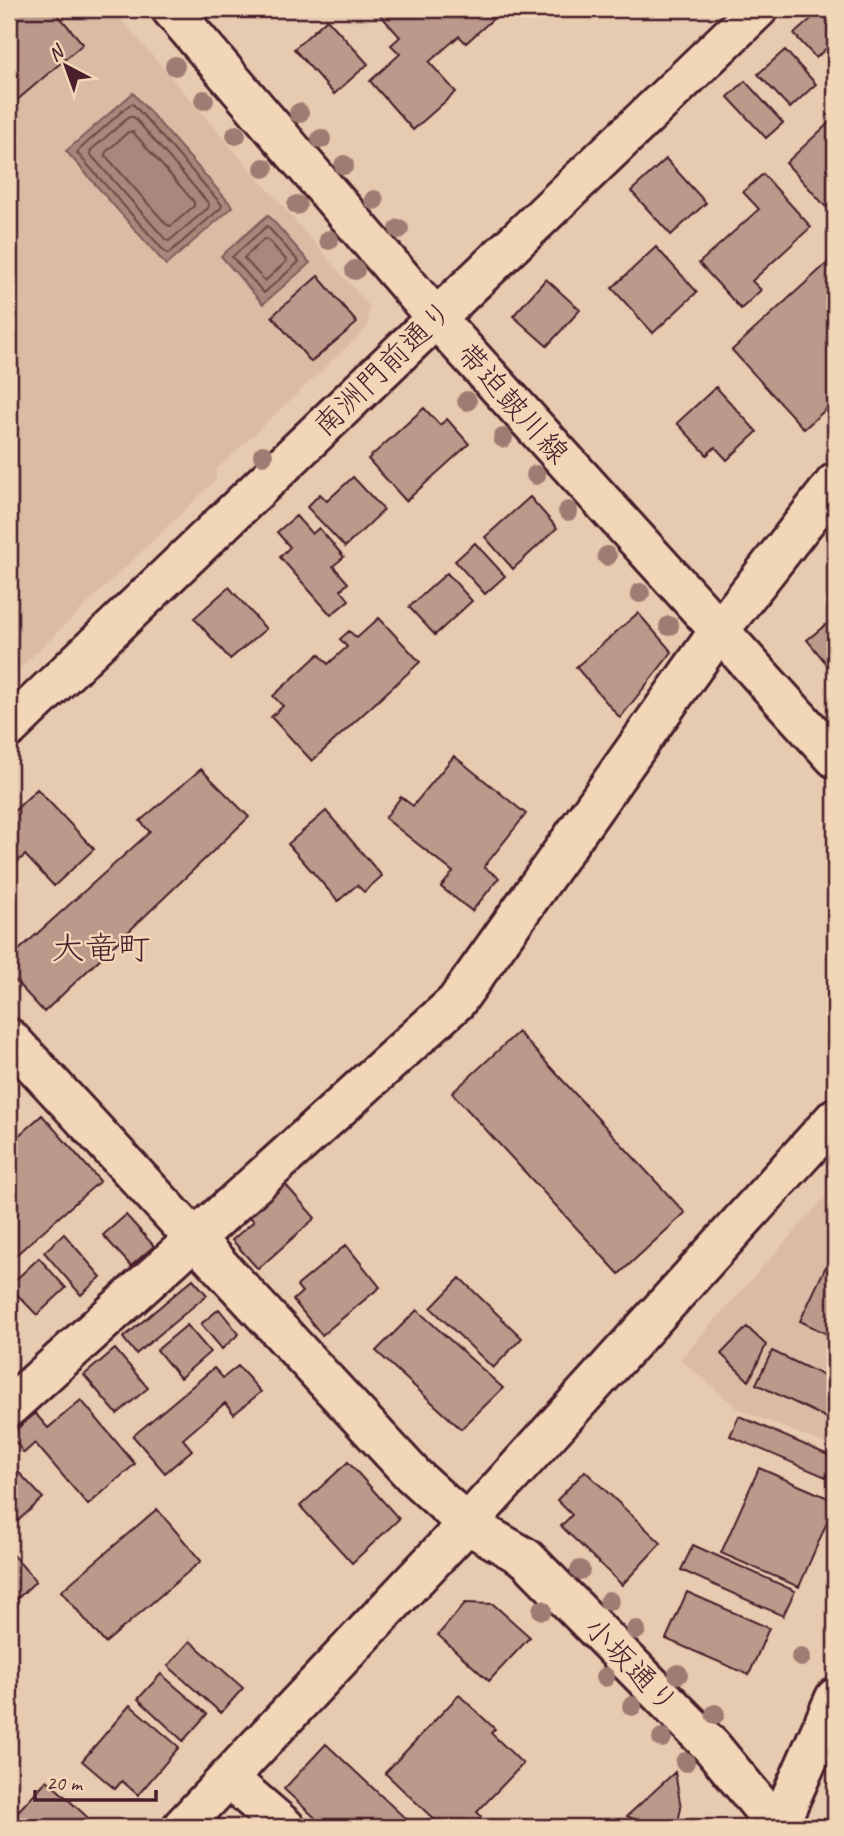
<svg xmlns="http://www.w3.org/2000/svg" width="844" height="1836" font-family="Caveat,'Klee One',sans-serif">
	<style>
		.built { fill: #dabca5 }
		.water { fill: #a9877b; stroke: #835d5b; stroke-width: 2 }
		.lines { fill: none; stroke-linecap: round; stroke-linejoin: round }
		.shore { stroke: #70494b; stroke-width: 2 }
		.building { fill: #bb9a8b; stroke: #4a1f2b; stroke-width: 2 }
		.minor-casing { stroke: #4a1f2b; stroke-width: 44 }
		.tertiary-casing { stroke: #4a1f2b; stroke-width: 44 }
		.trunk-casing { stroke: #4a1f2b; stroke-width: 44 }
		.minor { stroke: #f1d6b8; stroke-width: 38 }
		.tertiary { stroke: #f1d6b8; stroke-width: 38 }
		.trunk { stroke: #f1d6b8; stroke-width: 38 }
		.tree { fill: #9f7c73 }
		.labels { text-anchor: middle; stroke-width: 5; stroke-linejoin: round; paint-order: stroke }
		.street-label { font-size: 30px; fill: #4a1f2b; stroke: #f1d6b8 }
		.quarter-label { font-size: 33px; fill: #4a1f2b; stroke: #f1d6b8 }
	</style>
	<rect width="100%" height="100%" fill="#e7cbb0"/>
	<filter id="ink" filterUnits="userSpaceOnUse"><feTurbulence type="fractalNoise" baseFrequency=".0143" numOctaves="2"/><feDisplacementMap in="SourceGraphic" scale="14" xChannelSelector="R" yChannelSelector="G"/><feConvolveMatrix kernelMatrix="1 2 1 2 8 2 1 2 1" color-interpolation-filters="sRGB"/></filter>
	<g filter="url(#ink)">
		<!-- built -->
		<path class="built" d="M9,9H112L369,306L367,328L216,470V480L9,679Z
			M835,1186V1448L738,1409L680,1359Z"/>
		<!-- water -->
		<path class="water" d="M133,93L233,207L166,265L66,151Z
			M268,215L310,263L263,304L221,256Z"/>
		<g class="lines">
			<!-- shore -->
			<path class="shore" d="M133,104L222,205L221,208L168,254L165,252L77,153L79,150L129,105Z
				M129,117H134L209,204L208,208L169,241L166,240L90,154L91,150Z
				M128,132H133L194,202V206L171,226L167,225L105,155L106,152Z
				M267,226L299,262L264,293L232,257Z
				M264,239L268,240L287,261L265,281L244,258Z"/>
		</g>
		<!-- building -->
		<path class="building" d="M9,9H53L83,44L9,107Z
			M375,9H504L466,43L459,36L429,62L456,92L413,130L370,81L400,54L391,45L400,37Z
			M822,9H835V40L816,58L794,34Z
			M327,19L368,64L334,94L294,49Z
			M785,50L816,84L790,108L758,74Z
			M745,81L783,123L766,138L728,97Z
			M835,117V198L826,207L786,163Z
			M666,159L706,203L671,235L631,191Z
			M763,174L811,227L752,281L761,290L741,309L699,263L759,209L743,192Z
			M656,247L697,292L653,333L612,288Z
			M835,256V401L804,429L732,350Z
			M318,276L357,323L311,362L272,316Z
			M546,279L580,310L547,346L513,316Z
			M716,387L757,432L727,460L715,447L707,455L677,423Z
			M424,408L440,425L447,419L469,444L406,501L368,459Z
			M353,477L384,510L345,547L307,507L320,494L327,501Z
			M530,497L557,528L513,569L485,537Z
			M296,516L312,534L319,528L344,557L333,566L348,583L341,590L349,600L331,615L280,557L290,547L277,532Z
			M475,543L505,576L485,594L455,561Z
			M447,573L472,601L435,635L409,607Z
			M229,587L266,629L230,659L194,618Z
			M638,613L672,652L620,718L576,667Z
			M835,617V674L807,640Z
			M379,618L420,662L312,761L271,717L283,706L273,696L319,654L328,664L347,647L340,639L349,631L357,638Z
			M454,756L526,814L484,867L499,878L472,911L441,887L453,872L385,818L401,797L413,806Z
			M201,769L249,817L44,1012L9,974V959L150,832L140,821Z
			M37,789L94,849L54,886L25,855L9,870V816Z
			M326,811L382,876L364,892L357,885L338,901L288,844Z
			M518,1032L685,1213L619,1274L452,1093Z
			M42,1115L100,1181L9,1261V1144Z
			M285,1184L315,1218L258,1269L232,1240L254,1221L249,1216Z
			M126,1215L154,1246L131,1266L103,1235Z
			M64,1234L101,1277L81,1295L44,1252Z
			M346,1245L380,1287L322,1335L293,1300L302,1292L297,1286Z
			M835,1247V1338L800,1321Z
			M39,1258L66,1288L37,1315L9,1286Z
			M460,1278L522,1338L493,1368L431,1308Z
			M193,1279L207,1295L136,1354L123,1338Z
			M219,1309L239,1334L222,1349L201,1324Z
			M417,1310L503,1388L461,1429L376,1351Z
			M187,1325L210,1352L180,1378L157,1350Z
			M747,1327L766,1345L749,1381L721,1354Z
			M115,1349L148,1388L117,1414L84,1375Z
			M772,1351L835,1381V1422L756,1384Z
			M238,1366L261,1392L234,1414L225,1403L183,1439L192,1450L165,1473L133,1436L214,1368L223,1378Z
			M81,1400L135,1464L88,1505L35,1443L24,1453L10,1435L35,1413L48,1428Z
			M739,1416L835,1458V1481L730,1436Z
			M9,1462L43,1498L9,1529Z
			M348,1462L399,1519L352,1563L300,1506Z
			M759,1468L835,1501V1504L799,1587L721,1553Z
			M585,1471L661,1543L622,1585L561,1526L572,1515L557,1500Z
			M157,1509L201,1561L105,1643L61,1591Z
			M693,1545L795,1591L783,1616L681,1570Z
			M9,1551L36,1581L15,1601L9,1594Z
			M687,1592L769,1628L749,1675L666,1639Z
			M465,1603L493,1604L530,1637L489,1681L438,1635Z
			M190,1641L243,1688L221,1713L168,1666Z
			M161,1674L207,1714L183,1741L138,1699Z
			M459,1695L495,1729L491,1733L523,1764L477,1812L481,1816L478,1827H442L385,1773Z
			M130,1705L179,1747L138,1795L122,1781L115,1789L82,1761Z
			M326,1744L407,1820L400,1827H325L284,1789Z
			M675,1772L681,1808L677,1827H649L627,1816Z
			M47,1780L98,1827H9V1821Z"/>
		<g class="lines">
			<defs>
				<path id="minor" d="M9,1407L456,1002L719,631L835,483
					M228,1778L285,1827"/>
				<path id="tertiary" d="M171,9L436,318L835,758
					M9,728L758,9
					M9,1038L413,1475L467,1524L526,1558L712,1747L778,1827
					M182,1827L467,1524L835,1118"/>
				<path id="trunk" d="M778,1827L835,1698"/>
			</defs>
			<!-- minor casing -->
			<use href="#minor" class="minor-casing"/>
			<!-- tertiary casing -->
			<use href="#tertiary" class="tertiary-casing"/>
			<!-- trunk casing -->
			<use href="#trunk" class="trunk-casing"/>
			<!-- minor -->
			<use href="#minor" class="minor"/>
			<!-- tertiary -->
			<use href="#tertiary" class="tertiary"/>
			<!-- trunk -->
			<use href="#trunk" class="trunk"/>
		</g>
		<!-- trees -->
		<g class="tree">
			<circle cx="175" cy="66" r="10"/>
			<circle cx="204" cy="100" r="10"/>
			<circle cx="299" cy="113" r="10"/>
			<circle cx="236" cy="135" r="10"/>
			<circle cx="321" cy="139" r="10"/>
			<circle cx="344" cy="165" r="10"/>
			<circle cx="264" cy="168" r="10"/>
			<circle cx="374" cy="200" r="10"/>
			<circle cx="297" cy="205" r="10"/>
			<circle cx="399" cy="229" r="10"/>
			<circle cx="329" cy="240" r="10"/>
			<circle cx="355" cy="270" r="10"/>
			<circle cx="467" cy="401" r="10"/>
			<circle cx="503" cy="438" r="10"/>
			<circle cx="263" cy="455" r="10"/>
			<circle cx="536" cy="475" r="10"/>
			<circle cx="568" cy="511" r="10"/>
			<circle cx="607" cy="556" r="10"/>
			<circle cx="640" cy="593" r="10"/>
			<circle cx="669" cy="626" r="10"/>
			<circle cx="580" cy="1570" r="10"/>
			<circle cx="609" cy="1601" r="10"/>
			<circle cx="542" cy="1610" r="10"/>
			<circle cx="636" cy="1630" r="10"/>
			<circle cx="801" cy="1657" r="10"/>
			<circle cx="678" cy="1674" r="10"/>
			<circle cx="605" cy="1677" r="10"/>
			<circle cx="632" cy="1706" r="10"/>
			<circle cx="715" cy="1714" r="10"/>
			<circle cx="662" cy="1738" r="10"/>
			<circle cx="685" cy="1762" r="10"/>
		</g>
	</g>
	<g class="labels">
		<!-- street labels -->
		<g class="street-label">
			<text transform="translate(383 368) rotate(-44)" y="10">南洲門前通り</text>
			<text transform="translate(513 403) rotate(48)" y="10">帯迫皷川線</text>
			<text transform="translate(631 1665) rotate(46)" y="10">小坂通り</text>
		</g>
		<!-- quarter labels -->
		<g class="quarter-label">
			<text x="101" y="959">大竜町</text>
		</g>
	</g>
	<!-- margin -->
	<rect width="844" height="1836" fill="none" stroke="#f1d6b8" stroke-width="35"/>
	<rect x="18" y="18" width="809" height="1801" fill="none" stroke="#4a1f2b" stroke-width="2.5" filter="url(#ink)"/>
	<!-- north arrow -->
	<g transform="translate(66 66) rotate(319)" stroke="#f1d6b8" stroke-width="5" paint-order="stroke">
	<path d="M0-5L12 26L0 18L-12 26Z" fill="#4a1f2b"/>
	<text y="-10" font-size="19" font-weight="bold" text-anchor="middle" fill="#4a1f2b">N</text>
	</g>
	<!-- scale -->
	<path d="M35 1790v10h121v-10" fill="none" stroke="#4a1f2b" stroke-width="3.5"/>
	<text x="46" y="1790" font-size="21" fill="#4a1f2b" stroke="#f1d6b8" stroke-width="5" paint-order="stroke">20 m</text>
</svg>
